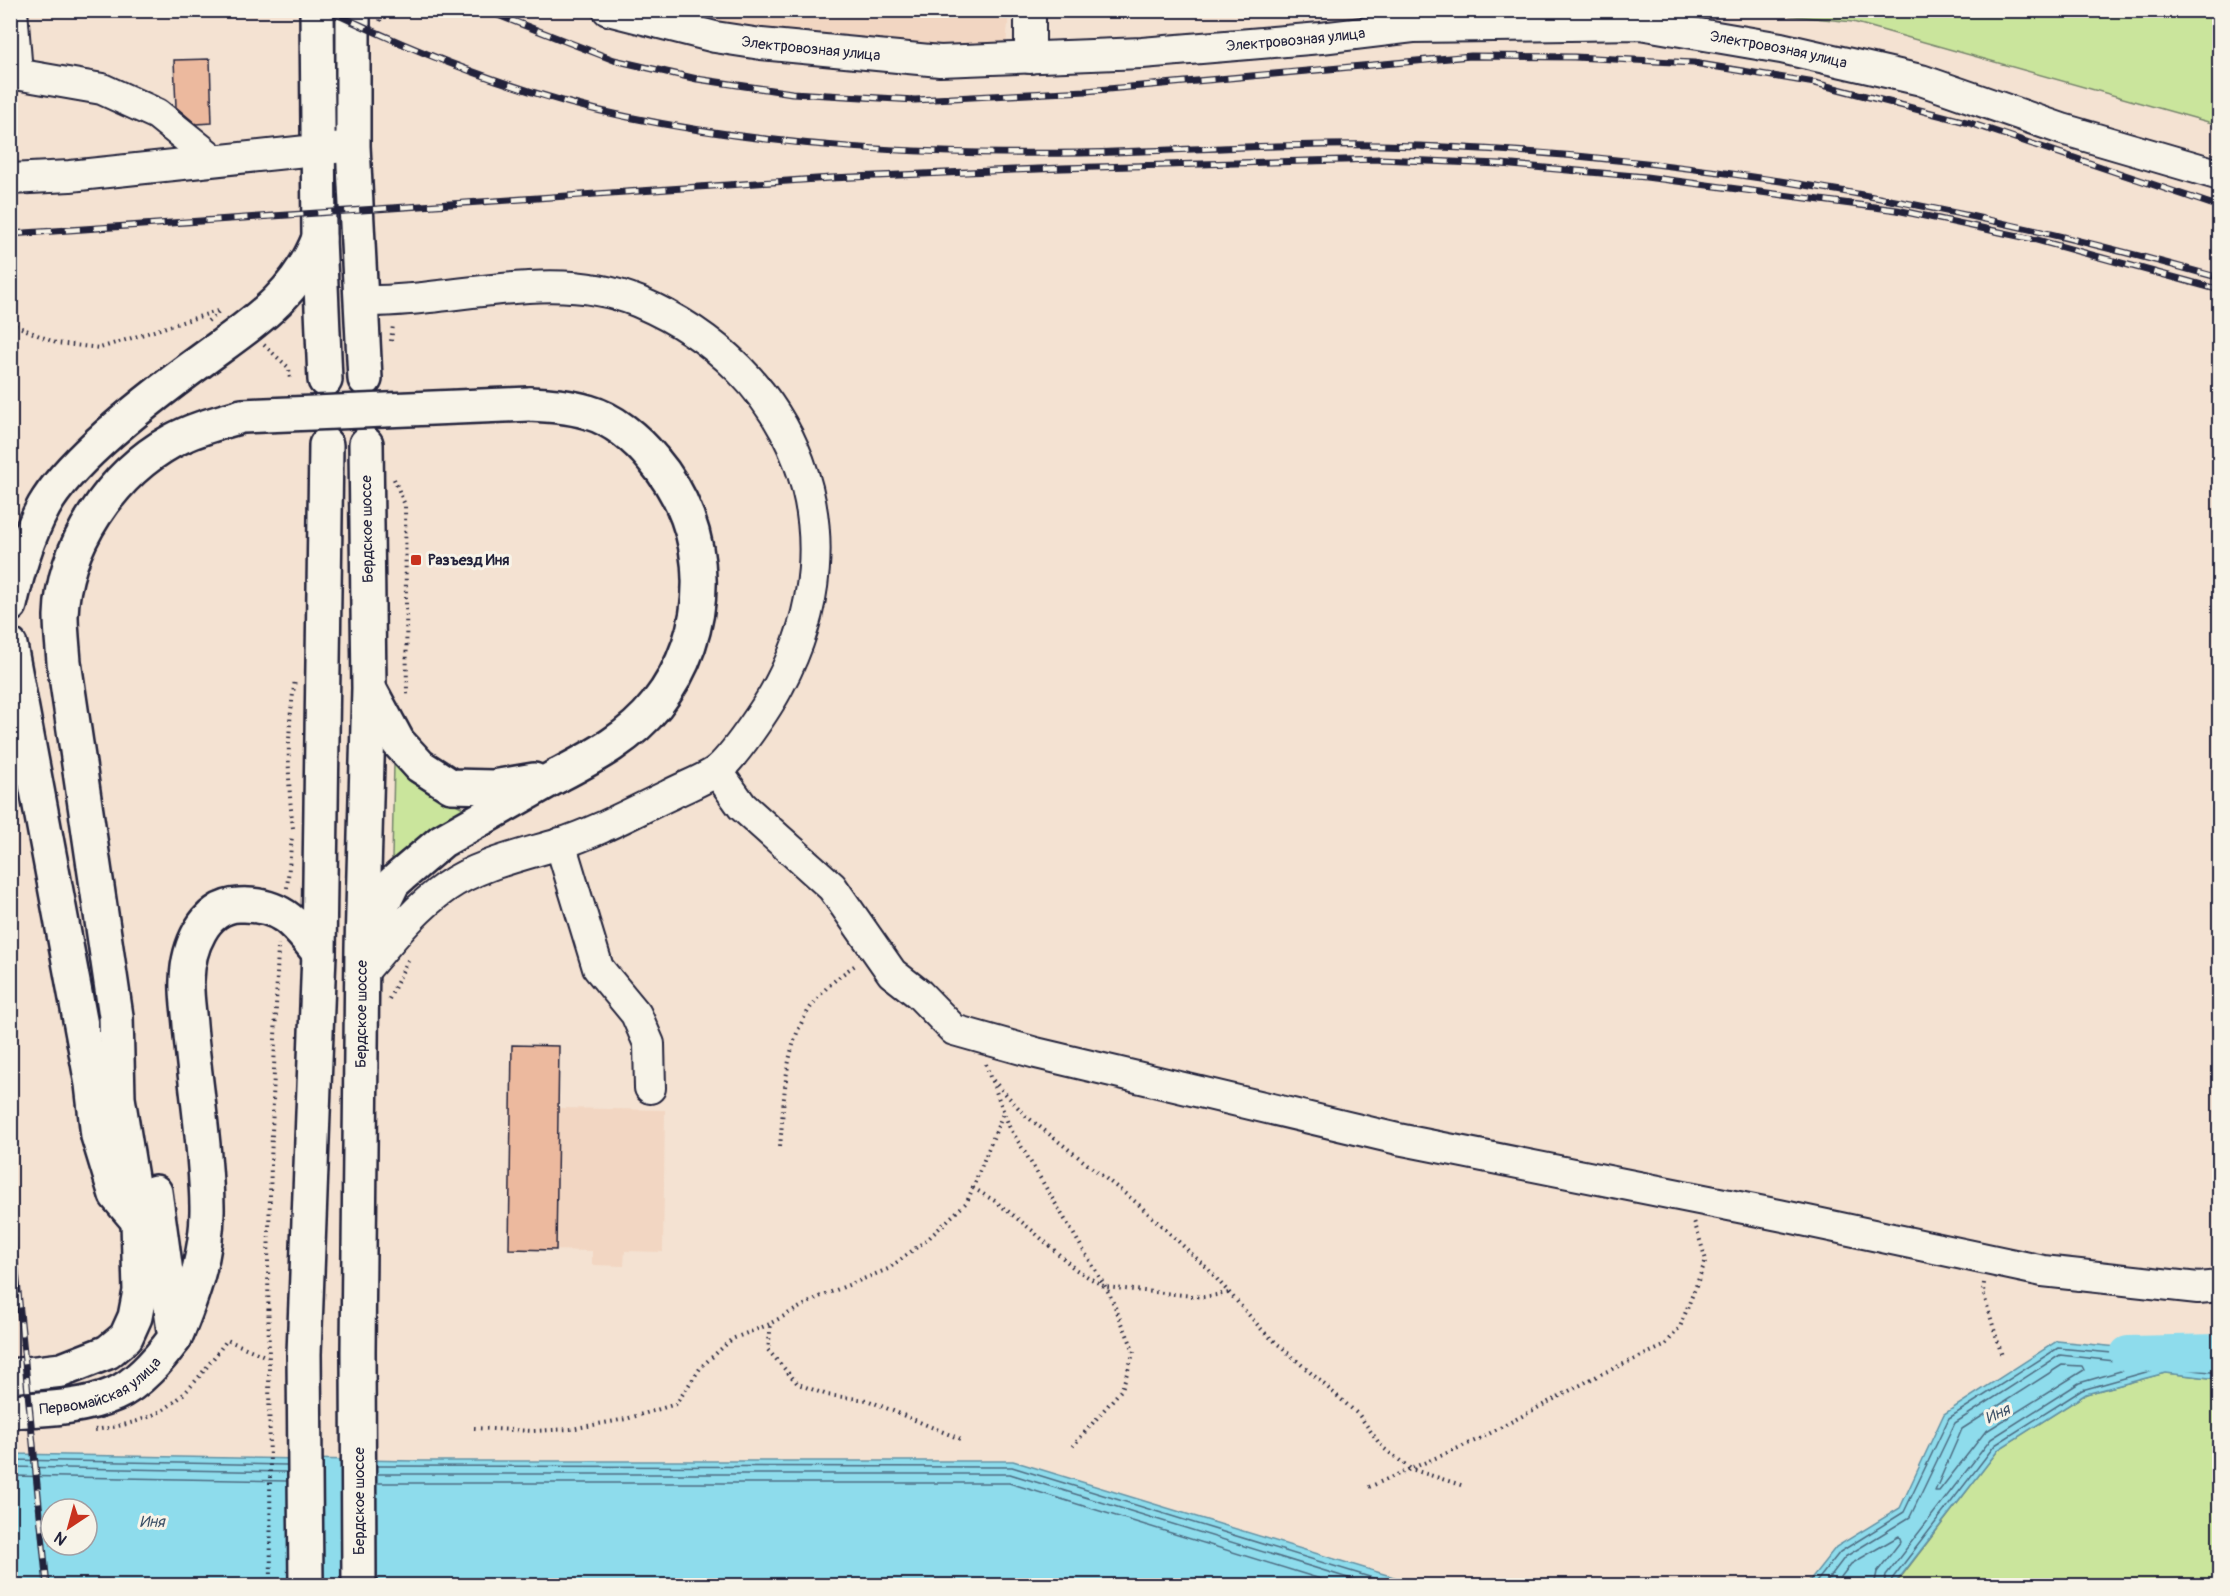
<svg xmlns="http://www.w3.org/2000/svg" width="2230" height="1596" font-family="Pangolin,sans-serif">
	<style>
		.built { fill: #f2d6c2 }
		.green { fill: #cae59c; stroke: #76846c; stroke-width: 1.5 }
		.water { fill: #8edcec; stroke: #6392a5; stroke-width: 1.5; fill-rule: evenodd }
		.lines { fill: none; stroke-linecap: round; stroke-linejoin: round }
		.shore { stroke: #4d6c82; stroke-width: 1.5 }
		.river { stroke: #8edcec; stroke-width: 36 }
		.building { fill: #ecb99e; stroke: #22223b; stroke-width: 1.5 }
		.minor-casing { stroke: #22223b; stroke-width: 34 }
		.major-casing { stroke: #22223b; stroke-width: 38 }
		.highway-casing { stroke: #22223b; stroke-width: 38 }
		.path { stroke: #22223b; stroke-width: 4; stroke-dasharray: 1.5 4.5; stroke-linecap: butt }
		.minor { stroke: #f7f3e8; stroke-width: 30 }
		.major { stroke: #f7f3e8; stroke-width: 33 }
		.highway { stroke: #f7f3e8; stroke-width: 33 }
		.rail-casing { stroke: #22223b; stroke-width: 7 }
		.rail { stroke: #f7f3e8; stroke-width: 4.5; stroke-dasharray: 14; stroke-linecap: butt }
		.major-bridge-casing { stroke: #22223b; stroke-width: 38; stroke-linecap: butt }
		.major-bridge { stroke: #f7f3e8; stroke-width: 33 }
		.poi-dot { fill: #c8321e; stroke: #f7f3e8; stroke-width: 2 }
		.labels { text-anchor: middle; stroke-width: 6; stroke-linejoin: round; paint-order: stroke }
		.street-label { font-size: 15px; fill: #22223b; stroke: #f7f3e8 }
		.poi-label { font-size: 15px; font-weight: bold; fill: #22223b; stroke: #f7f3e8; text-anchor: start }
		.water-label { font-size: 16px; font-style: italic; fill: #3d5067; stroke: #f7f3e8 }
	</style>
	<rect width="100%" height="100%" fill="#f4e2d2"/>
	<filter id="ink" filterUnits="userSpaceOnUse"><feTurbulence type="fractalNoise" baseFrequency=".0167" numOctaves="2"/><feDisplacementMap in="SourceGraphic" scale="12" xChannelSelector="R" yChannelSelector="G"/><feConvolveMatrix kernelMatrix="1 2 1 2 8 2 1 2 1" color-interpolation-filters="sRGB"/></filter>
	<g filter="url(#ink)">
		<!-- built -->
		<path class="built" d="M608,11H1009L1005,59Z
			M512,1045L559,1046V1108L665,1110L663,1252L625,1251L624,1266L592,1265V1251L509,1249Z"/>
		<!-- green -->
		<path class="green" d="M1747,11H2219V125L1853,22Z
			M394,763L406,778L471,812L415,841L392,859Z
			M2165,1373L2219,1379V1585L1894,1586L1999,1449L2086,1394Z"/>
		<!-- water -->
		<path class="water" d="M2057,1341L2219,1357V1379L2165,1373L2086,1394L1999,1449L1894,1585H1806L1836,1547L1900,1508L1944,1414Z
			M11,1454L414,1461H1013L1420,1585L11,1586ZM51,1509H87V1545H51Z"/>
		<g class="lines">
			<!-- shore -->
			<path class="shore" d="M2062,1365L2082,1366L2084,1370L1985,1432L1939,1491H1935L1962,1429Z
				M10,1460L287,1465
				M376,1466L1012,1467L1399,1586
				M10,1467L287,1472
				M377,1474H1010L1374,1586
				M10,1476L287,1481
				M377,1483H1009L1343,1586
				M1813,1586L1840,1552L1904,1512L1949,1418L2058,1348L2220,1363
				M1823,1586L1845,1557L1910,1517L1955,1423L2060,1355L2133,1363L2131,1368L2079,1383L1991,1439L1886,1575L1883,1586
				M1834,1586L1851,1564L1899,1536L1901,1541L1877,1572L1874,1586
				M1890,1586L1892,1579L1995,1445L2082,1390L2164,1367L2220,1373"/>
			<!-- river -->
			<path class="river" d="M2128,1354L2220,1352"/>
		</g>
		<!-- building -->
		<path class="building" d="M210,59L212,123L196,124L176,107L174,60Z
			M512,1045L559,1046L556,1250L509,1249Z"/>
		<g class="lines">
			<defs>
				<g id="minor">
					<path d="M12,10L17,73"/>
					<path id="s1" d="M608,10L715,37L761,44L940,61L1142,53L1321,38L1413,27L1640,24L1781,48L1921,80L2062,129L2220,175"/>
					<path d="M1030,10V58"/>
					<path d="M10,73L102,89L157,114L214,160"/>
					<path d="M10,179L70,176L353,146"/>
					<path d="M362,301C450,303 555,266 639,302C796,369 861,532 779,685C769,705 732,760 715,772C701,781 684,787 669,795C633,812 597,832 559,844C523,855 477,865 446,887C413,910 389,942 362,973"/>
					<path d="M717,771L742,806L832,887L892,973L919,994L954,1030L1036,1053L1398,1139L1779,1215L2043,1271L2198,1288L2220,1286"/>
					<path d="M560,843L598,968L636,1014L649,1044L650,1088"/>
				</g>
				<g id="major">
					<path d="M529,404C549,405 569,406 588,412C613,419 637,439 653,459C714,530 714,632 656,705C630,738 593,757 557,776"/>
					<path d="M10,1376L62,1370L108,1352L126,1337L135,1317L140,1291L138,1221L118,1098L116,1016L64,662C63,647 61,631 61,616C63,546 112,474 172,441C194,429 218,423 242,416"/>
					<path id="s2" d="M10,1411C44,1409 83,1408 115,1394C139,1384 160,1358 175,1338L155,1192"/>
				</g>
				<g id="highway">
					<path d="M317,10L319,238L325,380"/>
					<path d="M353,10V146L365,379"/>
					<path d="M10,605C18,570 27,537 44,506C72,457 158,392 205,358C254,322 296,296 319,238"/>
					<path d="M10,645L92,1084L98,1136L116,1195L138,1221"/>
					<path d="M370,690L398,742L420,766L451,786L493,787L534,780"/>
					<path d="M367,937L393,883L402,875L442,841L557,776"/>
					<path d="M175,1338C193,1295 208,1253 207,1206C206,1146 195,1085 190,1025C189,1010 186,994 187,980C188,949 203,906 239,905C281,903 295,923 319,953"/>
					<path d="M306,1586L304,1354L319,953L326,445"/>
					<path id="s3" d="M359,1586L358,1352L362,947L369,688L366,444"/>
				</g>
			</defs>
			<!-- minor casing -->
			<use href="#minor" class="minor-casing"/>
			<!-- major casing -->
			<use href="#major" class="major-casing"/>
			<!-- highway casing -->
			<use href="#highway" class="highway-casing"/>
			<!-- path -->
			<path class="path" d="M380,21L384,10
				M208,321L221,310
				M10,323L56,343L100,348L217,311
				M391,341L393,325
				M264,345L289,368L290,381
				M394,479L405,505L407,697
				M293,828C287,778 287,730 295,680
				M287,888L292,836
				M389,999L409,958
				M986,1064L990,1077L1026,1116L1137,1203L1208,1269L1264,1332L1359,1415L1382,1447L1411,1469L1464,1486
				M992,1081L1009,1126L1109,1293L1134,1351L1122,1389L1073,1446
				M780,1147C787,1067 783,1012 857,964
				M973,1188L995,1201L1033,1231L1075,1269L1105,1287L1203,1297L1229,1293
				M1984,1283L1983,1292L2002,1356
				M474,1428L533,1431L571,1429L626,1419L676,1404L701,1367L732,1339L770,1324
				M95,1430C171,1419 183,1399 227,1340L267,1357
				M960,1439L867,1400L827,1395L798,1384L768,1350L771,1323L819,1297L888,1269L929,1238L967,1202L1004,1111
				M1369,1487L1479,1439L1601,1374L1664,1346L1680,1327L1706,1260L1694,1221
				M271,1586L268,1260L278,944"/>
			<!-- minor -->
			<use href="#minor" class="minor"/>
			<!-- major -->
			<use href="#major" class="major"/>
			<!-- highway -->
			<use href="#highway" class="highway"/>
			<defs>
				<path id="rail" d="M328,10C422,55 525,96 628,117C778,148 928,155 1081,153C1181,151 1280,143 1381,145C1664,151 1948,201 2220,278
					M485,10L614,60L697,79L792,93L915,100L1086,91L1471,56L1574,57L1694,63L1815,83L1970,123L2220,207
					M10,234L831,178L1062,168L1379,159L1501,164L1646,177L1897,210L2037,240L2220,290
					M10,1210L47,1586"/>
			</defs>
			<!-- rail casing -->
			<use href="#rail" class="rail-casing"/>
			<!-- rail -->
			<use href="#rail" class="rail"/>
			<defs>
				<path id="major-bridge" d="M242,416L529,404"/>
			</defs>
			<!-- major-bridge casing -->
			<use href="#major-bridge" class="major-bridge-casing"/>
			<!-- major-bridge -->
			<use href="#major-bridge" class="major-bridge"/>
		</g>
	</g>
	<!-- markers -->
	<rect class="poi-dot" x="410" y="554" width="12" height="12" rx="3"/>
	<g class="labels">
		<!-- street labels -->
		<g class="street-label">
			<text dy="5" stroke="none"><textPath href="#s1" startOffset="693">Электровозная улица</textPath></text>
			<text dy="5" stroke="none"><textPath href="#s1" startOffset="207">Электровозная улица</textPath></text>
			<text dy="5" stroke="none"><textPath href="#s1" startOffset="1179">Электровозная улица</textPath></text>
			<text transform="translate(367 529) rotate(-91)" y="5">Бердское шоссе</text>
			<text dy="5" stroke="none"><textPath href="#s3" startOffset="572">Бердское шоссе</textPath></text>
			<text dy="5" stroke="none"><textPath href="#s2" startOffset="96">Первомайская улица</textPath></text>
			<text transform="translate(359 1501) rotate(-90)" y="5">Бердское шоссе</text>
		</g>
		<!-- poi labels -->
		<g class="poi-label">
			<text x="428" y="565">Разъезд Иня</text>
		</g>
		<!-- water labels -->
		<g class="water-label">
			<text transform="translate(1997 1413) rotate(-26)" y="6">Иня</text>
			<text x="152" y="1527">Иня</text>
		</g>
	</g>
	<!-- margin -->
	<rect width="2230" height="1596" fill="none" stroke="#f7f3e8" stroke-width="36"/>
	<rect x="18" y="18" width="2194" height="1560" fill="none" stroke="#22223b" stroke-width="2" filter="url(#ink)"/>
	<!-- north arrow -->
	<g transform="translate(69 1527) rotate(216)"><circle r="28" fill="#f7f3e8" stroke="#a29fa3" stroke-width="1.5"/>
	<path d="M0-4.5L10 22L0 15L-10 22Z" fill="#c8321e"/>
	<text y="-9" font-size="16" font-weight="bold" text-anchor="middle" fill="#22223b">N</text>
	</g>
</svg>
